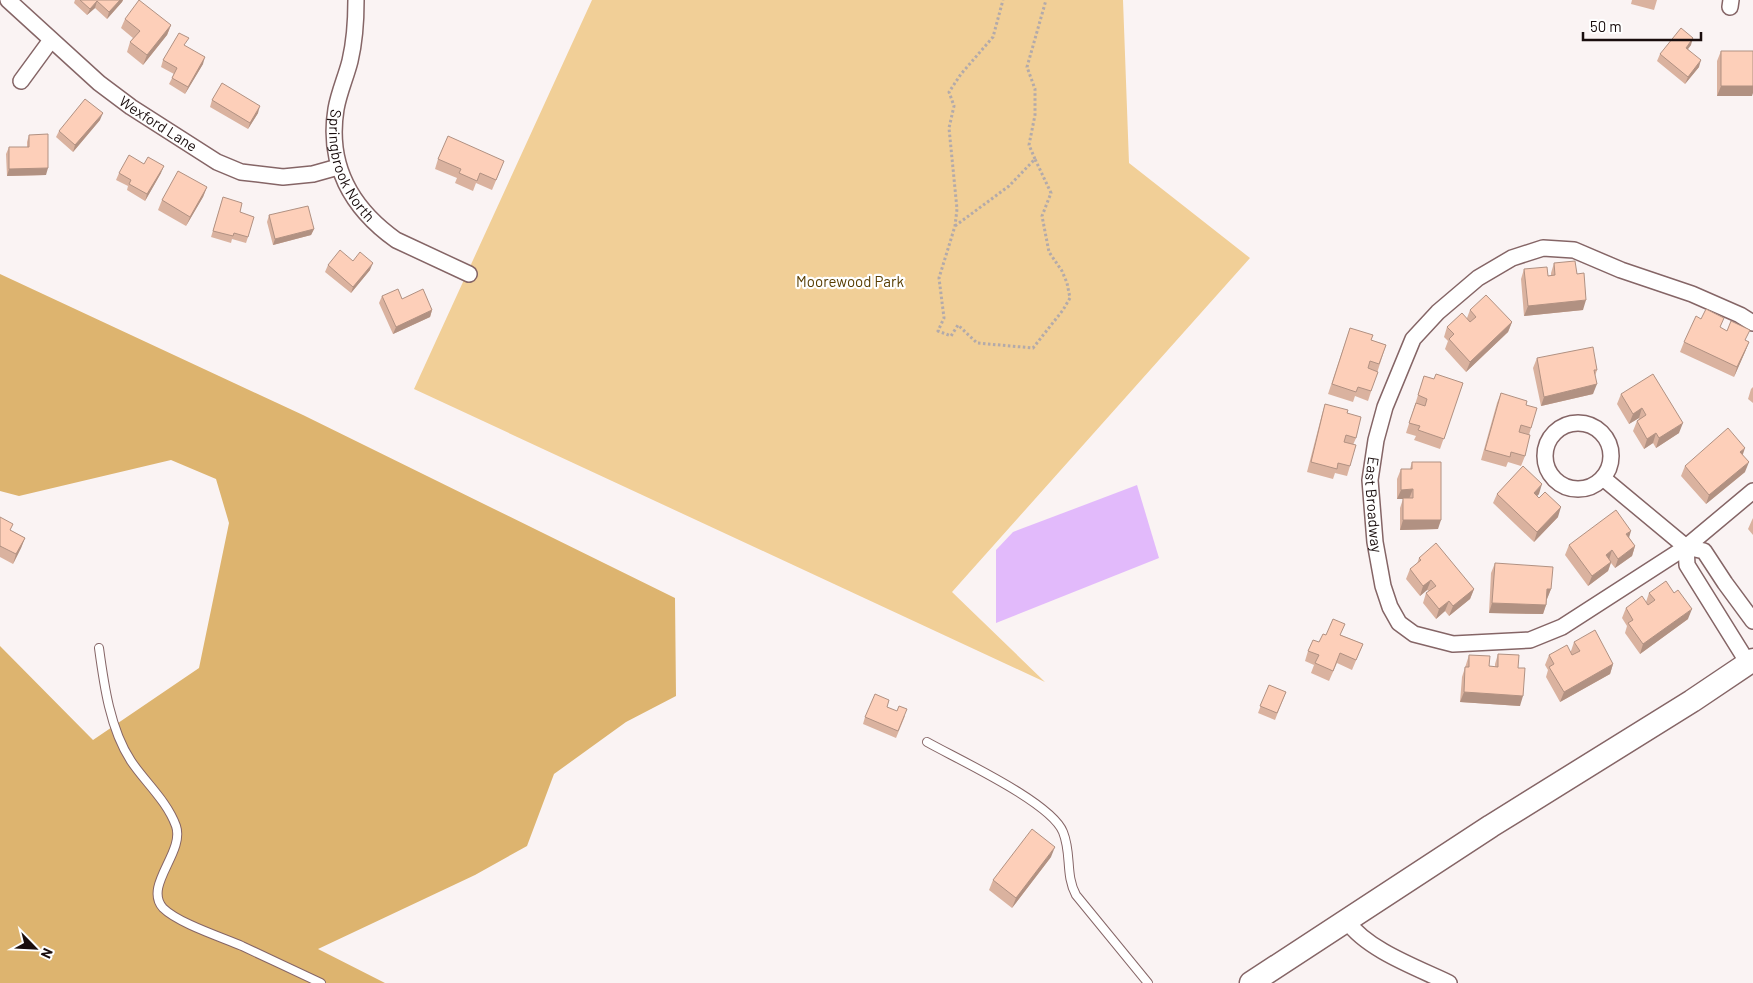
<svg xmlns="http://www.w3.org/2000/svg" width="1753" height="983" font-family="Barlow,sans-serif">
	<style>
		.green { fill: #f1cf97 }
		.forest { fill: #ddb46f }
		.water { fill: #e2bafb }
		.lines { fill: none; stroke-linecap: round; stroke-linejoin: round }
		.service-casing { stroke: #856566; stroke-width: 10 }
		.minor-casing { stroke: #856566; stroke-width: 18 }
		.secondary-casing { stroke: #856566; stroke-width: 25 }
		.path { stroke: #b3aaaa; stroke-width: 3; stroke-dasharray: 2.5 2.5; stroke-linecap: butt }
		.service { stroke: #fff; stroke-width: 8 }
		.minor { stroke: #fff; stroke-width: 15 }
		.secondary { stroke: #fff; stroke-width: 22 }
		.wall { fill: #dab29f }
		.shaded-wall { fill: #b19182 }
		.building { fill: #fdcfb9; stroke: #b19182 }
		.labels { text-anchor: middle; stroke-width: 4.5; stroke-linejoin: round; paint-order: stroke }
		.street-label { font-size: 15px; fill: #190d0d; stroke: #fff }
		.park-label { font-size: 15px; fill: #583d02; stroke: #fff }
	</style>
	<rect width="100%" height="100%" fill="#faf3f3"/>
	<!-- green -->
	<path class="green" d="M592,0H1123L1129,163L1250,258L952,592L1045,682L414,389Z"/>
	<!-- forest -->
	<path class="forest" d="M0,274L303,415L675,598L676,696L626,722L554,774L527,846L475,875L318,949L385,983H0V646L93,740L199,668L229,523L216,479L171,460L19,496L0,491Z"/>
	<!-- water -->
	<path class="water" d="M1137,485L1159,558L996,623V550L1013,532Z"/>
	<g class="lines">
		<defs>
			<path id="service" d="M99,648C104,685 110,729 131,761C145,782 167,801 176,826C185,852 143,886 163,908C178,923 221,937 242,946C268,958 295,971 321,983
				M927,742C957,759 1051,802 1063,832C1072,854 1065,875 1076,895L1148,983"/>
			<g id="minor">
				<path id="s1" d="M8,0L99,83L131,107L217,162L241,172L283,177L313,174L338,167"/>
				<path id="s2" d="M356,0C356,21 355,40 350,61C346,77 339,92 336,109C327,164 351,208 396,240L469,274"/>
				<path d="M1730,7L1731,0"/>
				<path d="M21,81L51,40"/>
				<path id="s3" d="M1753,323L1740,315L1692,294L1621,270L1574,250L1543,248L1512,258L1478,278L1438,312L1413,339L1385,407L1376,440L1370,480L1375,542L1383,586L1390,607L1399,623L1414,634L1453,644L1530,640L1562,627L1686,547L1753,491"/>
				<circle cx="1578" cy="456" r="33"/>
				<path d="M1603,478L1686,547L1704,551L1725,583L1753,621"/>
				<path d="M1686,547L1687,565L1748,663"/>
				<path d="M1347,921C1367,950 1418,968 1449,983"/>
			</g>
			<path id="secondary" d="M1251,983L1491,826L1692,701L1753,660"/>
		</defs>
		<!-- service casing -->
		<use href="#service" class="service-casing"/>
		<!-- minor casing -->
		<use href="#minor" class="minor-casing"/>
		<!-- secondary casing -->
		<use href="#secondary" class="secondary-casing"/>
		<!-- path -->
		<path class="path" d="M1035,159L1029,145L1035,115V89L1027,67L1046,0
			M955,226L1009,186L1035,159L1051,193L1042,216L1049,252L1062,271L1067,283L1070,298L1063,310L1033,348L977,343L958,325L951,336L938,331L944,318L939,278L955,226L957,209L949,128L954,106L949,92L961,74L993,37L1003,0"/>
		<!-- service -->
		<use href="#service" class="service"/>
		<!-- minor -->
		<use href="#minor" class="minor"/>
		<!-- secondary -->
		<use href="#secondary" class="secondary"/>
	</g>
	<!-- wall -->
	<path class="wall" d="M75,0H123L122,2L107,19L95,8L87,15L74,3Z
		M1632,0H1657L1654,10L1631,4Z
		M125,19L171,25L167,35L143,65L127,52L130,42L133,38L121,28Z
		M1691,45L1688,49L1699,67L1685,84L1657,61L1660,54Z
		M186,46L203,64L185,94L169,84L174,74L161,67L163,60Z
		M1721,51L1752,96H1717V61Z
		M212,100L258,113L248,129L210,107Z
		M100,120L73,152L56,137L59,131Z
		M29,135L46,175L7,176L6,154L9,147H27V142Z
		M438,159L500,171L492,190L476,183L473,191L455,183L457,178L435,169Z
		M144,164L161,173L145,201L127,190L128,186L116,180L119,173Z
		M207,187L203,197L186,226L158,210L162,200Z
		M221,204L240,212L248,237L246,243L232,239L231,243L211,237Z
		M269,215L314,229L311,235L273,245L267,222Z
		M353,261L370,270L351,293L325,272L328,265Z
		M1554,263L1577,274L1583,310L1524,316L1521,279L1524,269L1548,276L1551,275V273Z
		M382,296L402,299L432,310L430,317L393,334L379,303Z
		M1470,310L1512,322L1508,332L1466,372L1445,349L1448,341L1444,337L1447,327L1467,318Z
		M1350,328L1371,340L1386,345L1368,401L1355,396L1353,402L1328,394Z
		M1721,328L1749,342L1745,352L1734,377L1680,352L1684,342Z
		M1537,358L1597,370L1595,376L1593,394L1541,406L1533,368Z
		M1424,376L1434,379L1463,383L1440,449L1414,440L1416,436L1406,433Z
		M1753,387V403L1748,399L1751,389Z
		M1501,393L1526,405L1531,428L1529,435L1525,456L1521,466L1508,462L1506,467L1481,460L1497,403Z
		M1621,394L1679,433L1656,448L1653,443L1644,449L1633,431L1637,421L1639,419V418L1629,424L1617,404Z
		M1325,404L1347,413L1356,438L1353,445L1350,466L1347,476L1335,473L1333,479L1307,472L1322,414Z
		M1743,455L1745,472L1706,504L1681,476L1685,466Z
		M1412,462L1438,529L1400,530V508L1403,499H1397V479L1401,469H1410Z
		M1497,494H1539L1537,496L1558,517L1534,542L1493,503Z
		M0,517L10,530L25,538L21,548L13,564L0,557Z
		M1753,518V535L1748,529L1752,520Z
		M1629,537L1635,546L1632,556L1615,568L1611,563L1608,571L1588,586L1565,555L1569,545Z
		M1419,558L1474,589L1470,599L1449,616L1445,611L1436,619L1423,603L1426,593L1429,591L1427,590L1420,596L1406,579L1410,569L1417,564Z
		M1495,563L1551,589L1547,599L1546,605L1543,614L1489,613L1491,573Z
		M1649,593L1688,619L1640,654L1625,633L1627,626L1622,618L1626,608L1646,602Z
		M1326,635H1341L1363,644L1352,670L1337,663L1329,681L1311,673L1314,665L1305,661L1308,651L1319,642Z
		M1574,642L1613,664L1610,674L1560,702L1546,677L1548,670L1545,665L1549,655L1571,651Z
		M1498,654L1518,668L1520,706L1460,702L1462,677L1469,655L1489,666L1495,667V664Z
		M1269,685L1286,692L1275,720L1258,713Z
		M887,707L905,716L896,738L863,724L865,717Z
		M1051,857L1012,908L989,890L993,880Z"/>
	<!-- shaded-wall -->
	<path class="shaded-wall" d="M120,0H123L122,2L107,19L109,12Z
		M97,1L95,8L87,15L90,9Z
		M171,25L167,35L143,65L147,55Z
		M1693,38L1691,45L1684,54L1686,48Z
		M205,57L203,64L185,94L188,87Z
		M1701,60L1699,67L1685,84L1688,77Z
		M1721,86H1753V93L1752,96H1717Z
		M260,106L258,113L248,129L250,123Z
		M103,113L100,120L73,152L75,145Z
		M164,166L161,173L145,201L147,194Z
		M48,168L46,175L7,176L9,169Z
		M207,187L203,197L186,226L190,217Z
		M314,229L311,235L273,245L275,239Z
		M373,263L370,270L351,293L353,287Z
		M1586,300L1583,310L1524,316L1528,306Z
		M432,310L430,317L393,334L396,327Z
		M1512,322L1508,332L1466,372L1470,362Z
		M1749,342L1745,352L1734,377L1737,367Z
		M1597,384L1593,394L1541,406L1544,397Z
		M1642,408L1639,418L1629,424L1633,414Z
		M1683,423L1679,433L1656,448L1659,438Z
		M1656,433L1653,443L1644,449L1647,439Z
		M1745,448L1742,457L1740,452Z
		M1749,462L1745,472L1706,504L1709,495Z
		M1542,484L1539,494L1530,503L1534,493Z
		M1413,489L1409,499H1397L1401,490Z
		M1561,507L1558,517L1534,542L1537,532Z
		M1403,520H1441L1438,529L1400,530Z
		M1631,531L1628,541L1626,534Z
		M25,538L21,548L13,564L16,554Z
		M1635,546L1632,556L1615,568L1618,559Z
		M1612,550L1609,560L1606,555Z
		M1611,562L1608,571L1588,586L1592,576Z
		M1431,580L1427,590L1420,596L1423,586Z
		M1474,589L1470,599L1449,616L1453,606Z
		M1547,589H1551L1547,599H1544Z
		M1449,601L1445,611L1436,619L1439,609Z
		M1492,603L1546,605L1543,614L1489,613Z
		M1692,609L1688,619L1640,654L1643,644Z
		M1613,664L1610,674L1560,702L1564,692Z
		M1464,692L1523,696L1520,706L1460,702Z
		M1055,847L1051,857L1012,908L1016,898Z"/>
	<!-- building -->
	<path class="building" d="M80,0H120L109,12L97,1L90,9Z
		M139,0L171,25L147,55L130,42L140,31L125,19Z
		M1681,28L1693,38L1686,48L1701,60L1688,77L1660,54Z
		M179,33L189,38L184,45L205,57L188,87L172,78L177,68L163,60Z
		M1721,51H1753V86H1721Z
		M222,83L260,106L250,123L212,100Z
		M85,99L103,113L75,145L59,131Z
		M48,134V168L9,169V147H29V135Z
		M448,136L504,161L496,180L480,173L477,181L459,173L461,169L438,159Z
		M129,155L144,164L148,157L164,166L147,194L129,184L131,180L119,173Z
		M178,171L207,187L190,217L162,200Z
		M223,197L242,203L240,212L254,217L248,237L234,233L233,236L213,231Z
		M308,206L314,229L275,239L269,215Z
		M340,250L353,261L360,252L373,263L353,287L328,265Z
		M1575,261L1577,274L1584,273L1586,300L1528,306L1524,269L1547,267L1548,276L1555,275L1554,263Z
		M398,289L402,299L423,289L432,310L396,327L382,296Z
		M1486,295L1512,322L1470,362L1449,339L1454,334L1447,327L1462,313L1470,322L1476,317L1470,310Z
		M1706,309L1724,318L1720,327L1727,331L1731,321L1750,330L1745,340L1749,342L1737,367L1684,342L1696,316L1701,319Z
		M1350,328L1373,335L1371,340L1386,345L1379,364L1370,361L1368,368L1378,372L1371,391L1358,387L1356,392L1332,384Z
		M1593,347L1597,370H1594L1597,384L1544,397L1537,358Z
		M1436,374L1463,383L1444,439L1418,430L1420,426L1409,423L1416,403L1425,406L1427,399L1418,395L1424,376L1434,379Z
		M1653,374L1683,423L1659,438L1656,433L1647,439L1637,421L1646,415L1642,408L1633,414L1621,394Z
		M1501,393L1527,401L1526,405L1537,408L1531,428L1521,425L1519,432L1530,435L1525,456L1511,452L1510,457L1485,450Z
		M1325,404L1348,410L1347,413L1361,417L1356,438L1346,435L1344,442L1356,445L1350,466L1338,463L1337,469L1311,462Z
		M1728,428L1745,448L1740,452L1749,462L1709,495L1685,466Z
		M1412,462H1441V520H1403V498H1413V489L1401,490V469H1412Z
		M1523,466L1542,484L1534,493L1539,498L1545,492L1561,507L1537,532L1497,494Z
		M1616,510L1631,531L1626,534L1635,546L1618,559L1612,550L1606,555L1611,562L1592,576L1569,545Z
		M0,517L13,524L10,530L25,538L16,554L0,546V547Z
		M1436,543L1474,589L1453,606L1449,601L1439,609L1426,593L1436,586L1431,580L1423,586L1410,569L1421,560L1419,558Z
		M1495,563L1553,567L1551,589H1547L1546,605L1492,603Z
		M1666,581L1674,593L1678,590L1692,609L1643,644L1628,623L1633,620L1626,608L1642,596L1648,605L1655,600L1649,593Z
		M1333,619L1345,624L1340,635L1363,644L1356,660L1340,653L1333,671L1315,663L1319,655L1308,651L1313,640L1319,642L1323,634L1326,635Z
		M1595,630L1613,664L1564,692L1549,667L1554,664L1549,655L1567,645L1572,655L1580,651L1574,642Z
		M1498,654L1519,655L1518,668H1525L1523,696L1464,692L1465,667H1469V655L1490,656L1489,666L1498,667Z
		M1269,685L1286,692L1277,713L1260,706Z
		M875,694L889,700L887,707L897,711L899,706L907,709L898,731L865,717Z
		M1032,829L1055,847L1016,898L993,880Z"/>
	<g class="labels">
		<!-- street labels -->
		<g class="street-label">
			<text dy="5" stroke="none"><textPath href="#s1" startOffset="195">Wexford Lane</textPath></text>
			<text dy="5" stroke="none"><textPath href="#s2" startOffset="172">Springbrook North</textPath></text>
			<text dy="5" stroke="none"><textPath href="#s3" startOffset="559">East Broadway</textPath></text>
		</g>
		<!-- park labels -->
		<g class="park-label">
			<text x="850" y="287">Moorewood Park</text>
		</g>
	</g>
	<!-- north arrow -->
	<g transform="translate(35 948) rotate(114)" stroke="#ffffff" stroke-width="4" paint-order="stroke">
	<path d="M0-4L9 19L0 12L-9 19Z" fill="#190d0d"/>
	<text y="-8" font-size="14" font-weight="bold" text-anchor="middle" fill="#190d0d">N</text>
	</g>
	<!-- scale -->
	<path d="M1583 32v8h118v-8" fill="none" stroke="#190d0d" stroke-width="2.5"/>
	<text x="1590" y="32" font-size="15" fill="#190d0d" stroke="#ffffff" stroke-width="4" paint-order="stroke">50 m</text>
</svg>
